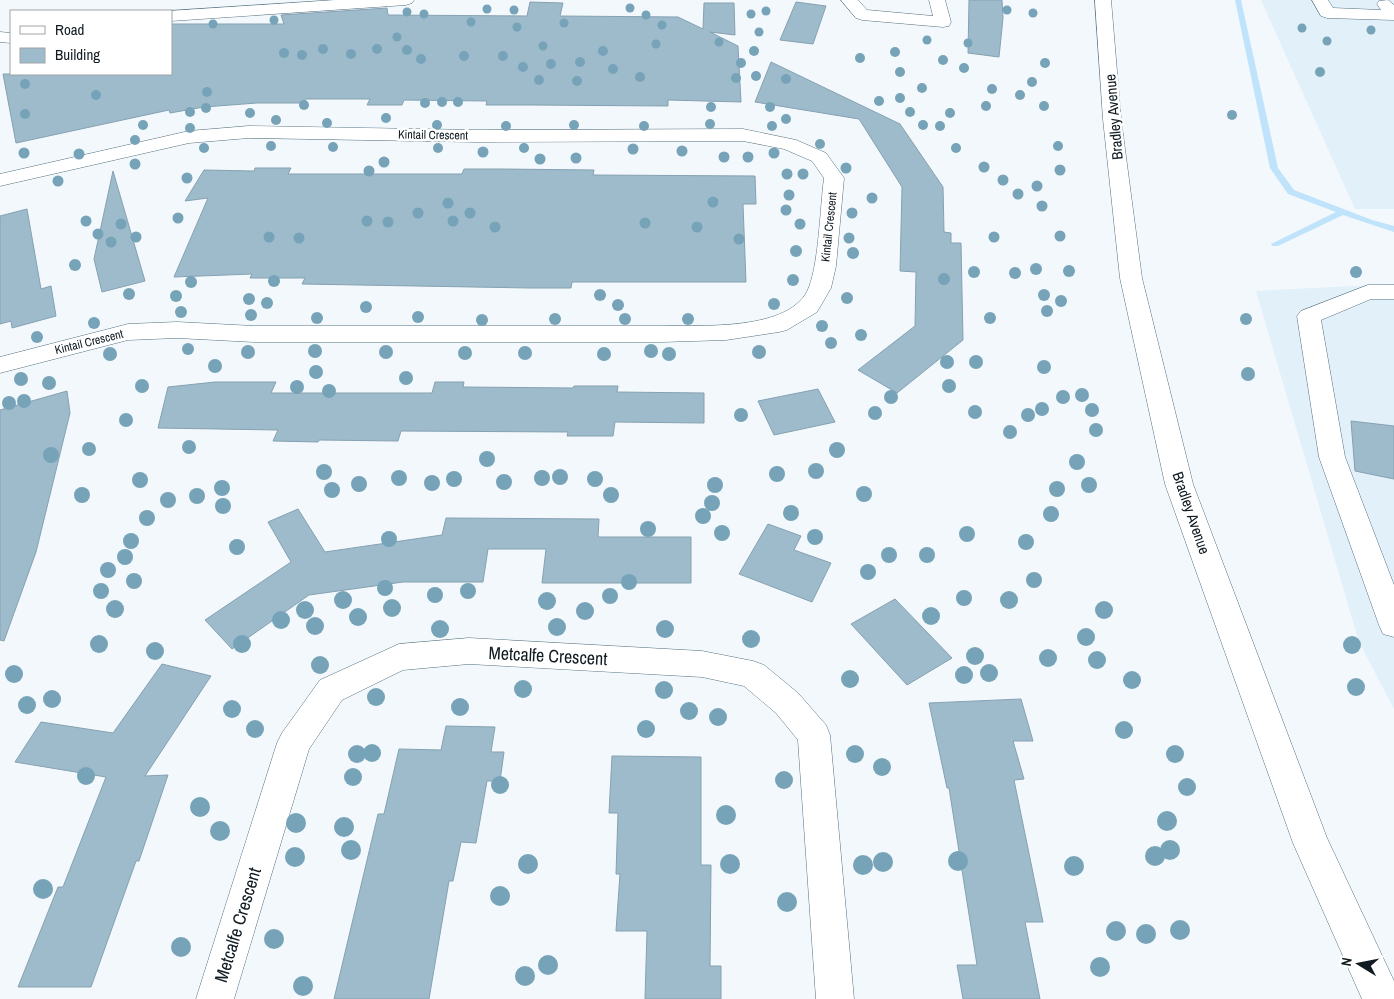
<svg xmlns="http://www.w3.org/2000/svg" width="1394" height="999" font-family="'Archivo Narrow',sans-serif">
	<style>
		.built { fill: #e1f0f9 }
		.lines { fill: none; stroke-linecap: round; stroke-linejoin: round }
		.stream { fill: #bfe3fa; fill-rule: evenodd }
		.building { fill: #9ebbcc; stroke: #85a1b2 }
		.minor-casing { stroke: #557080; stroke-width: 1 }
		.major-casing { stroke: #557080; stroke-width: 1 }
		.minor { fill: #fff; fill-rule: evenodd }
		.major { fill: #fff; fill-rule: evenodd }
		.tree { fill: #77a3b8 }
		.labels { text-anchor: middle; stroke-width: 5; stroke-linejoin: round; paint-order: stroke }
		.far-street-label { font-size: 12px; fill: #101b22; stroke: #fff }
		.street-label { font-size: 15px; fill: #101b22; stroke: #fff }
		.near-street-label { font-size: 18px; fill: #101b22; stroke: #fff }
	</style>
	<rect width="100%" height="100%" fill="#f2f8fb"/>
	<!-- built -->
	<path class="built" d="M1261,0H1394V209H1355Z
		M1394,284V709L1359,642L1256,291Z"/>
	<g class="lines">
		<!-- stream -->
		<path class="stream" d="M1235,0H1241L1278,168L1294,190L1372,220L1394,226V232L1343,215L1278,246H1272L1271,244L1336,212L1288,194L1270,168Z"/>
	</g>
	<!-- building -->
	<path class="building" d="M969,0H1002L1003,18L999,57L968,53Z
		M530,2L563,3L560,16L678,17L703,29L704,3H734L735,35L710,32L738,46L741,102L668,100V106L532,105H486L487,101L404,100L402,105H367L370,99H306L304,103H257L204,107L170,113L169,110L16,143L3,74H171V24H284L281,15L387,8L388,15L527,16Z
		M796,2L826,6L813,44L780,40Z
		M771,62L900,124L943,187L944,232L951,233V243H961L963,340L897,393L858,370L915,326L916,272L900,271L902,187L859,119L755,102Z
		M255,168H291L288,174H462L464,169H501L594,170L593,175L755,176L756,204H743L746,282H572L571,288H530L302,284L305,278H250L252,274L174,277L208,198L185,201L204,170L254,171Z
		M113,171L145,281L102,292L94,259Z
		M27,209L41,289L51,286L56,316L12,328L11,321L0,324V216Z
		M215,382H276L271,393H432L435,382H464L463,387L573,388L574,386H618L617,392L704,393V423L615,422L613,436H567L568,432L401,431L398,441L319,440L318,442L273,441L278,430L158,428L168,387Z
		M818,389L835,422L774,435L758,401Z
		M67,391L70,413L36,552L4,641L0,640V410Z
		M1351,421L1394,426V479L1355,471Z
		M298,509L325,552L442,535L446,518L599,519L598,537H691V583H542L546,549H488L483,582H403L309,595L232,649L205,620L291,562L268,522Z
		M768,524L801,536L794,550L831,563L812,602L739,574Z
		M895,599L952,658L907,685L851,624Z
		M162,664L211,676L145,776L168,775L139,861H136L91,987H18L58,887H63L106,777L15,762L41,722L113,733Z
		M1021,699L1033,741H1013L1024,779L1014,780L1043,922H1025L1040,999H963L957,965H977L949,788H947L929,703Z
		M446,726L495,727L491,752H504L500,781H487L476,843L461,842L453,881H449L429,999H334L378,814H384L399,749L441,750Z
		M612,756L701,757V865H711L710,966H721V999H645L647,931H616L620,874H616L618,813H609Z"/>
	<g class="lines">
		<defs>
			<path id="minor" d="M335,0H414L412,3L406,5L171,21L170,11Z
				M841,0H858L867,10L933,16L929,0H945L951,22L949,26L943,27L862,20L856,18Z
				M1312,0H1328L1333,8L1381,10L1377,4L1379,1L1388,0L1394,5V20L1327,18L1321,16Z
				M0,32L11,33V43L0,42Z
				M249,126L477,130L743,129L796,140L826,153L844,178L836,266L831,288L817,312L787,330L779,332L726,340L662,342H254L177,338L128,340L0,373V357L128,324L177,322L254,326H662C701,325 792,332 809,287C819,260 820,209 824,178L812,161L784,149L743,141L477,142L249,138L189,143L0,186V174L189,131Z
				M1368,285H1394V299H1371L1321,320L1345,457L1394,585V637L1383,634L1379,625L1319,457L1297,316L1301,311Z
				M469,638L702,651L753,661L764,665L798,693L826,725L830,735L854,999H816L798,740L776,713L744,686L702,677L469,664L403,670L342,700L309,749L234,999H196L277,743L282,733L320,680L399,644Z"/>
			<path id="major" d="M1095,0H1111L1121,119L1142,278L1193,484L1327,838L1394,981V999H1362L1293,843L1165,484L1120,278L1103,119Z"/>
		</defs>
		<!-- minor casing -->
		<use href="#minor" class="minor-casing"/>
		<!-- major casing -->
		<use href="#major" class="major-casing"/>
		<!-- minor -->
		<use href="#minor" class="minor"/>
		<!-- major -->
		<use href="#major" class="major"/>
	</g>
	<!-- trees -->
	<g class="tree">
		<circle cx="630" cy="8" r="4.5"/>
		<circle cx="487" cy="9" r="4.5"/>
		<circle cx="514" cy="10" r="4.5"/>
		<circle cx="1007" cy="10" r="4.5"/>
		<circle cx="766" cy="11" r="4.5"/>
		<circle cx="407" cy="12" r="4.5"/>
		<circle cx="1033" cy="13" r="4.5"/>
		<circle cx="424" cy="14" r="4.5"/>
		<circle cx="751" cy="14" r="4.5"/>
		<circle cx="646" cy="15" r="4.5"/>
		<circle cx="274" cy="20" r="4.5"/>
		<circle cx="471" cy="22" r="4.5"/>
		<circle cx="564" cy="23" r="4.5"/>
		<circle cx="213" cy="24" r="4.5"/>
		<circle cx="662" cy="25" r="4.5"/>
		<circle cx="517" cy="27" r="4.5"/>
		<circle cx="1302" cy="28" r="4.5"/>
		<circle cx="1371" cy="30" r="4.5"/>
		<circle cx="759" cy="32" r="4.5"/>
		<circle cx="397" cy="37" r="4.5"/>
		<circle cx="927" cy="40" r="4.5"/>
		<circle cx="1327" cy="41" r="4.5"/>
		<circle cx="719" cy="42" r="4.5"/>
		<circle cx="968" cy="43" r="4.5"/>
		<circle cx="656" cy="44" r="4.5"/>
		<circle cx="543" cy="46" r="4.5"/>
		<circle cx="323" cy="49" r="5"/>
		<circle cx="377" cy="49" r="5"/>
		<circle cx="407" cy="50" r="5"/>
		<circle cx="603" cy="51" r="5"/>
		<circle cx="754" cy="51" r="5"/>
		<circle cx="895" cy="52" r="5"/>
		<circle cx="284" cy="53" r="5"/>
		<circle cx="351" cy="54" r="5"/>
		<circle cx="302" cy="55" r="5"/>
		<circle cx="464" cy="56" r="5"/>
		<circle cx="503" cy="56" r="5"/>
		<circle cx="860" cy="58" r="5"/>
		<circle cx="421" cy="59" r="5"/>
		<circle cx="943" cy="60" r="5"/>
		<circle cx="580" cy="62" r="5"/>
		<circle cx="741" cy="63" r="5"/>
		<circle cx="1045" cy="63" r="5"/>
		<circle cx="551" cy="64" r="5"/>
		<circle cx="523" cy="67" r="5"/>
		<circle cx="964" cy="68" r="5"/>
		<circle cx="613" cy="69" r="5"/>
		<circle cx="900" cy="72" r="5"/>
		<circle cx="1320" cy="72" r="5"/>
		<circle cx="756" cy="76" r="5"/>
		<circle cx="640" cy="77" r="5"/>
		<circle cx="736" cy="78" r="5"/>
		<circle cx="786" cy="79" r="5"/>
		<circle cx="539" cy="80" r="5"/>
		<circle cx="577" cy="81" r="5"/>
		<circle cx="1032" cy="82" r="5"/>
		<circle cx="25" cy="84" r="5"/>
		<circle cx="922" cy="88" r="5"/>
		<circle cx="992" cy="89" r="5"/>
		<circle cx="207" cy="92" r="5"/>
		<circle cx="96" cy="95" r="5"/>
		<circle cx="1020" cy="95" r="5"/>
		<circle cx="900" cy="98" r="5"/>
		<circle cx="879" cy="101" r="5"/>
		<circle cx="442" cy="102" r="5"/>
		<circle cx="458" cy="102" r="5"/>
		<circle cx="425" cy="103" r="5"/>
		<circle cx="304" cy="105" r="5"/>
		<circle cx="986" cy="106" r="5"/>
		<circle cx="1044" cy="106" r="5"/>
		<circle cx="711" cy="107" r="5"/>
		<circle cx="770" cy="107" r="5"/>
		<circle cx="206" cy="108" r="5"/>
		<circle cx="190" cy="112" r="5"/>
		<circle cx="910" cy="112" r="5"/>
		<circle cx="250" cy="113" r="5"/>
		<circle cx="950" cy="113" r="5"/>
		<circle cx="25" cy="114" r="5"/>
		<circle cx="1232" cy="115" r="5"/>
		<circle cx="386" cy="118" r="5"/>
		<circle cx="786" cy="119" r="5"/>
		<circle cx="276" cy="120" r="5"/>
		<circle cx="327" cy="123" r="5"/>
		<circle cx="710" cy="124" r="5"/>
		<circle cx="143" cy="125" r="5"/>
		<circle cx="437" cy="125" r="5"/>
		<circle cx="574" cy="125" r="5"/>
		<circle cx="923" cy="125" r="5"/>
		<circle cx="506" cy="126" r="5"/>
		<circle cx="644" cy="126" r="5"/>
		<circle cx="772" cy="126" r="5"/>
		<circle cx="940" cy="126" r="5"/>
		<circle cx="190" cy="128" r="5"/>
		<circle cx="135" cy="140" r="5"/>
		<circle cx="820" cy="144" r="5"/>
		<circle cx="271" cy="146" r="5"/>
		<circle cx="1058" cy="146" r="5"/>
		<circle cx="333" cy="147" r="5"/>
		<circle cx="204" cy="148" r="5"/>
		<circle cx="438" cy="148" r="5"/>
		<circle cx="524" cy="148" r="5"/>
		<circle cx="956" cy="148" r="5"/>
		<circle cx="633" cy="149" r="5.5"/>
		<circle cx="682" cy="151" r="5.5"/>
		<circle cx="483" cy="152" r="5.5"/>
		<circle cx="24" cy="153" r="5.5"/>
		<circle cx="774" cy="153" r="5.5"/>
		<circle cx="79" cy="154" r="5.5"/>
		<circle cx="724" cy="157" r="5.5"/>
		<circle cx="748" cy="157" r="5.5"/>
		<circle cx="576" cy="158" r="5.5"/>
		<circle cx="540" cy="159" r="5.5"/>
		<circle cx="384" cy="162" r="5.5"/>
		<circle cx="135" cy="164" r="5.5"/>
		<circle cx="984" cy="167" r="5.5"/>
		<circle cx="846" cy="168" r="5.5"/>
		<circle cx="1060" cy="170" r="5.5"/>
		<circle cx="369" cy="171" r="5.5"/>
		<circle cx="787" cy="174" r="5.5"/>
		<circle cx="803" cy="174" r="5.5"/>
		<circle cx="187" cy="178" r="5.5"/>
		<circle cx="1003" cy="180" r="5.5"/>
		<circle cx="58" cy="181" r="5.5"/>
		<circle cx="1037" cy="186" r="5.5"/>
		<circle cx="1018" cy="194" r="5.5"/>
		<circle cx="789" cy="195" r="5.5"/>
		<circle cx="872" cy="198" r="5.5"/>
		<circle cx="713" cy="202" r="5.5"/>
		<circle cx="448" cy="203" r="5.5"/>
		<circle cx="1042" cy="206" r="5.5"/>
		<circle cx="786" cy="210" r="5.5"/>
		<circle cx="418" cy="213" r="5.5"/>
		<circle cx="470" cy="213" r="5.5"/>
		<circle cx="852" cy="213" r="5.5"/>
		<circle cx="178" cy="218" r="5.5"/>
		<circle cx="86" cy="221" r="5.5"/>
		<circle cx="367" cy="221" r="5.5"/>
		<circle cx="453" cy="221" r="5.5"/>
		<circle cx="388" cy="222" r="5.5"/>
		<circle cx="645" cy="223" r="5.5"/>
		<circle cx="121" cy="224" r="5.5"/>
		<circle cx="800" cy="224" r="5.5"/>
		<circle cx="495" cy="227" r="5.5"/>
		<circle cx="697" cy="227" r="5.5"/>
		<circle cx="98" cy="234" r="5.5"/>
		<circle cx="1060" cy="236" r="5.5"/>
		<circle cx="136" cy="237" r="5.5"/>
		<circle cx="269" cy="237" r="5.5"/>
		<circle cx="994" cy="237" r="5.5"/>
		<circle cx="299" cy="238" r="5.5"/>
		<circle cx="849" cy="238" r="5.5"/>
		<circle cx="739" cy="239" r="5.5"/>
		<circle cx="111" cy="242" r="5.5"/>
		<circle cx="796" cy="251" r="6"/>
		<circle cx="853" cy="253" r="6"/>
		<circle cx="75" cy="265" r="6"/>
		<circle cx="1036" cy="269" r="6"/>
		<circle cx="1069" cy="271" r="6"/>
		<circle cx="974" cy="272" r="6"/>
		<circle cx="1356" cy="272" r="6"/>
		<circle cx="1015" cy="273" r="6"/>
		<circle cx="944" cy="279" r="6"/>
		<circle cx="793" cy="280" r="6"/>
		<circle cx="274" cy="281" r="6"/>
		<circle cx="191" cy="282" r="6"/>
		<circle cx="129" cy="294" r="6"/>
		<circle cx="600" cy="295" r="6"/>
		<circle cx="1044" cy="295" r="6"/>
		<circle cx="176" cy="296" r="6"/>
		<circle cx="847" cy="298" r="6"/>
		<circle cx="249" cy="299" r="6"/>
		<circle cx="1061" cy="301" r="6"/>
		<circle cx="267" cy="303" r="6"/>
		<circle cx="774" cy="304" r="6"/>
		<circle cx="618" cy="305" r="6"/>
		<circle cx="366" cy="307" r="6"/>
		<circle cx="1047" cy="311" r="6"/>
		<circle cx="181" cy="312" r="6"/>
		<circle cx="251" cy="315" r="6"/>
		<circle cx="418" cy="317" r="6"/>
		<circle cx="317" cy="318" r="6"/>
		<circle cx="990" cy="318" r="6"/>
		<circle cx="555" cy="319" r="6"/>
		<circle cx="625" cy="319" r="6"/>
		<circle cx="688" cy="319" r="6"/>
		<circle cx="1246" cy="319" r="6"/>
		<circle cx="482" cy="320" r="6"/>
		<circle cx="94" cy="323" r="6"/>
		<circle cx="822" cy="326" r="6"/>
		<circle cx="861" cy="335" r="6"/>
		<circle cx="37" cy="337" r="6"/>
		<circle cx="831" cy="343" r="6"/>
		<circle cx="188" cy="349" r="6"/>
		<circle cx="315" cy="351" r="7"/>
		<circle cx="651" cy="351" r="7"/>
		<circle cx="248" cy="352" r="7"/>
		<circle cx="386" cy="352" r="7"/>
		<circle cx="759" cy="352" r="7"/>
		<circle cx="465" cy="353" r="7"/>
		<circle cx="525" cy="353" r="7"/>
		<circle cx="110" cy="354" r="7"/>
		<circle cx="604" cy="354" r="7"/>
		<circle cx="669" cy="354" r="7"/>
		<circle cx="947" cy="362" r="7"/>
		<circle cx="976" cy="362" r="7"/>
		<circle cx="215" cy="366" r="7"/>
		<circle cx="1044" cy="367" r="7"/>
		<circle cx="316" cy="372" r="7"/>
		<circle cx="1248" cy="374" r="7"/>
		<circle cx="406" cy="378" r="7"/>
		<circle cx="21" cy="379" r="7"/>
		<circle cx="49" cy="383" r="7"/>
		<circle cx="142" cy="386" r="7"/>
		<circle cx="949" cy="386" r="7"/>
		<circle cx="297" cy="387" r="7"/>
		<circle cx="329" cy="391" r="7"/>
		<circle cx="1082" cy="395" r="7"/>
		<circle cx="891" cy="397" r="7"/>
		<circle cx="1063" cy="397" r="7"/>
		<circle cx="24" cy="401" r="7"/>
		<circle cx="9" cy="403" r="7"/>
		<circle cx="1042" cy="409" r="7"/>
		<circle cx="1092" cy="410" r="7"/>
		<circle cx="975" cy="412" r="7"/>
		<circle cx="875" cy="413" r="7"/>
		<circle cx="741" cy="415" r="7"/>
		<circle cx="1028" cy="415" r="7"/>
		<circle cx="126" cy="420" r="7"/>
		<circle cx="1096" cy="430" r="7"/>
		<circle cx="1010" cy="432" r="7"/>
		<circle cx="189" cy="447" r="7"/>
		<circle cx="89" cy="449" r="7"/>
		<circle cx="837" cy="450" r="8"/>
		<circle cx="51" cy="455" r="8"/>
		<circle cx="487" cy="459" r="8"/>
		<circle cx="1077" cy="462" r="8"/>
		<circle cx="816" cy="471" r="8"/>
		<circle cx="324" cy="472" r="8"/>
		<circle cx="777" cy="474" r="8"/>
		<circle cx="560" cy="477" r="8"/>
		<circle cx="399" cy="478" r="8"/>
		<circle cx="542" cy="478" r="8"/>
		<circle cx="454" cy="479" r="8"/>
		<circle cx="595" cy="479" r="8"/>
		<circle cx="140" cy="480" r="8"/>
		<circle cx="504" cy="482" r="8"/>
		<circle cx="432" cy="483" r="8"/>
		<circle cx="359" cy="484" r="8"/>
		<circle cx="715" cy="485" r="8"/>
		<circle cx="1089" cy="485" r="8"/>
		<circle cx="222" cy="488" r="8"/>
		<circle cx="1057" cy="489" r="8"/>
		<circle cx="332" cy="490" r="8"/>
		<circle cx="864" cy="494" r="8"/>
		<circle cx="82" cy="495" r="8"/>
		<circle cx="611" cy="495" r="8"/>
		<circle cx="197" cy="496" r="8"/>
		<circle cx="168" cy="500" r="8"/>
		<circle cx="712" cy="503" r="8"/>
		<circle cx="223" cy="506" r="8"/>
		<circle cx="791" cy="513" r="8"/>
		<circle cx="1051" cy="514" r="8"/>
		<circle cx="703" cy="516" r="8"/>
		<circle cx="147" cy="518" r="8"/>
		<circle cx="648" cy="529" r="8"/>
		<circle cx="722" cy="533" r="8"/>
		<circle cx="967" cy="534" r="8"/>
		<circle cx="815" cy="537" r="8"/>
		<circle cx="389" cy="539" r="8"/>
		<circle cx="131" cy="541" r="8"/>
		<circle cx="1026" cy="542" r="8"/>
		<circle cx="237" cy="547" r="8"/>
		<circle cx="889" cy="555" r="8"/>
		<circle cx="927" cy="555" r="8"/>
		<circle cx="125" cy="557" r="8"/>
		<circle cx="108" cy="570" r="8"/>
		<circle cx="868" cy="572" r="8"/>
		<circle cx="1034" cy="580" r="8"/>
		<circle cx="134" cy="581" r="8"/>
		<circle cx="629" cy="582" r="8"/>
		<circle cx="385" cy="588" r="8"/>
		<circle cx="101" cy="591" r="8"/>
		<circle cx="468" cy="591" r="8"/>
		<circle cx="435" cy="595" r="8"/>
		<circle cx="610" cy="596" r="8"/>
		<circle cx="964" cy="598" r="8"/>
		<circle cx="343" cy="600" r="9"/>
		<circle cx="1009" cy="600" r="9"/>
		<circle cx="547" cy="601" r="9"/>
		<circle cx="392" cy="608" r="9"/>
		<circle cx="115" cy="609" r="9"/>
		<circle cx="305" cy="610" r="9"/>
		<circle cx="1104" cy="610" r="9"/>
		<circle cx="585" cy="611" r="9"/>
		<circle cx="931" cy="616" r="9"/>
		<circle cx="358" cy="617" r="9"/>
		<circle cx="281" cy="620" r="9"/>
		<circle cx="315" cy="626" r="9"/>
		<circle cx="557" cy="627" r="9"/>
		<circle cx="440" cy="629" r="9"/>
		<circle cx="665" cy="629" r="9"/>
		<circle cx="1086" cy="637" r="9"/>
		<circle cx="751" cy="639" r="9"/>
		<circle cx="99" cy="644" r="9"/>
		<circle cx="242" cy="644" r="9"/>
		<circle cx="1352" cy="645" r="9"/>
		<circle cx="155" cy="651" r="9"/>
		<circle cx="975" cy="656" r="9"/>
		<circle cx="1048" cy="658" r="9"/>
		<circle cx="1097" cy="660" r="9"/>
		<circle cx="320" cy="665" r="9"/>
		<circle cx="989" cy="673" r="9"/>
		<circle cx="14" cy="674" r="9"/>
		<circle cx="964" cy="675" r="9"/>
		<circle cx="850" cy="679" r="9"/>
		<circle cx="1132" cy="680" r="9"/>
		<circle cx="1356" cy="687" r="9"/>
		<circle cx="523" cy="689" r="9"/>
		<circle cx="664" cy="690" r="9"/>
		<circle cx="376" cy="697" r="9"/>
		<circle cx="52" cy="699" r="9"/>
		<circle cx="27" cy="705" r="9"/>
		<circle cx="460" cy="707" r="9"/>
		<circle cx="232" cy="709" r="9"/>
		<circle cx="689" cy="711" r="9"/>
		<circle cx="718" cy="717" r="9"/>
		<circle cx="255" cy="729" r="9"/>
		<circle cx="646" cy="729" r="9"/>
		<circle cx="1124" cy="730" r="9"/>
		<circle cx="372" cy="753" r="9"/>
		<circle cx="357" cy="754" r="9"/>
		<circle cx="855" cy="754" r="9"/>
		<circle cx="1175" cy="754" r="9"/>
		<circle cx="882" cy="767" r="9"/>
		<circle cx="86" cy="776" r="9"/>
		<circle cx="353" cy="777" r="9"/>
		<circle cx="784" cy="780" r="9"/>
		<circle cx="500" cy="785" r="9"/>
		<circle cx="1187" cy="787" r="9"/>
		<circle cx="200" cy="807" r="10"/>
		<circle cx="726" cy="815" r="10"/>
		<circle cx="1167" cy="821" r="10"/>
		<circle cx="296" cy="823" r="10"/>
		<circle cx="344" cy="827" r="10"/>
		<circle cx="220" cy="831" r="10"/>
		<circle cx="351" cy="850" r="10"/>
		<circle cx="1170" cy="850" r="10"/>
		<circle cx="1155" cy="856" r="10"/>
		<circle cx="295" cy="857" r="10"/>
		<circle cx="958" cy="861" r="10"/>
		<circle cx="883" cy="862" r="10"/>
		<circle cx="528" cy="864" r="10"/>
		<circle cx="730" cy="864" r="10"/>
		<circle cx="863" cy="865" r="10"/>
		<circle cx="1074" cy="866" r="10"/>
		<circle cx="43" cy="889" r="10"/>
		<circle cx="500" cy="896" r="10"/>
		<circle cx="787" cy="902" r="10"/>
		<circle cx="1180" cy="930" r="10"/>
		<circle cx="1116" cy="931" r="10"/>
		<circle cx="1146" cy="934" r="10"/>
		<circle cx="274" cy="939" r="10"/>
		<circle cx="181" cy="947" r="10"/>
		<circle cx="548" cy="965" r="10"/>
		<circle cx="1100" cy="967" r="10"/>
		<circle cx="525" cy="976" r="10"/>
		<circle cx="303" cy="986" r="10"/>
	</g>
	<g class="labels">
		<!-- far-street labels -->
		<g class="far-street-label">
			<text transform="translate(433 135) rotate(1)" y="4">Kintail Crescent</text>
			<text transform="translate(829 227) rotate(-84)" y="4">Kintail Crescent</text>
			<text transform="translate(89 342) rotate(-14)" y="4">Kintail Crescent</text>
		</g>
		<!-- street labels -->
		<g class="street-label">
			<text transform="translate(1114 117) rotate(-95)" y="5">Bradley Avenue</text>
			<text transform="translate(1191 513) rotate(71)" y="5">Bradley Avenue</text>
		</g>
		<!-- near-street labels -->
		<g class="near-street-label">
			<text transform="translate(548 656) rotate(3)" y="6">Metcalfe Crescent</text>
			<text transform="translate(238 925) rotate(-73)" y="6">Metcalfe Crescent</text>
		</g>
	</g>
	<!-- legend -->
	<rect x="10" y="10" width="162" height="65" fill="#ffffff" stroke="#9fa4a7"/>
	<rect x="20" y="26" width="25" height="8" fill="#ffffff" stroke="#9fa4a7"/>
	<text x="55" y="35" font-size="15" fill="#101b22">Road</text>
	<rect x="20" y="48" width="25" height="15" fill="#9ebbcc" stroke="#9fa4a7"/>
	<text x="55" y="60" font-size="15" fill="#101b22">Building</text>
	<!-- north arrow -->
	<g transform="translate(1359 964) rotate(280)" stroke="#ffffff" stroke-width="4" paint-order="stroke">
	<path d="M0-4L9 19L0 12L-9 19Z" fill="#101b22"/>
	<text y="-8" font-size="14" font-weight="bold" text-anchor="middle" fill="#101b22">N</text>
	</g>
</svg>
